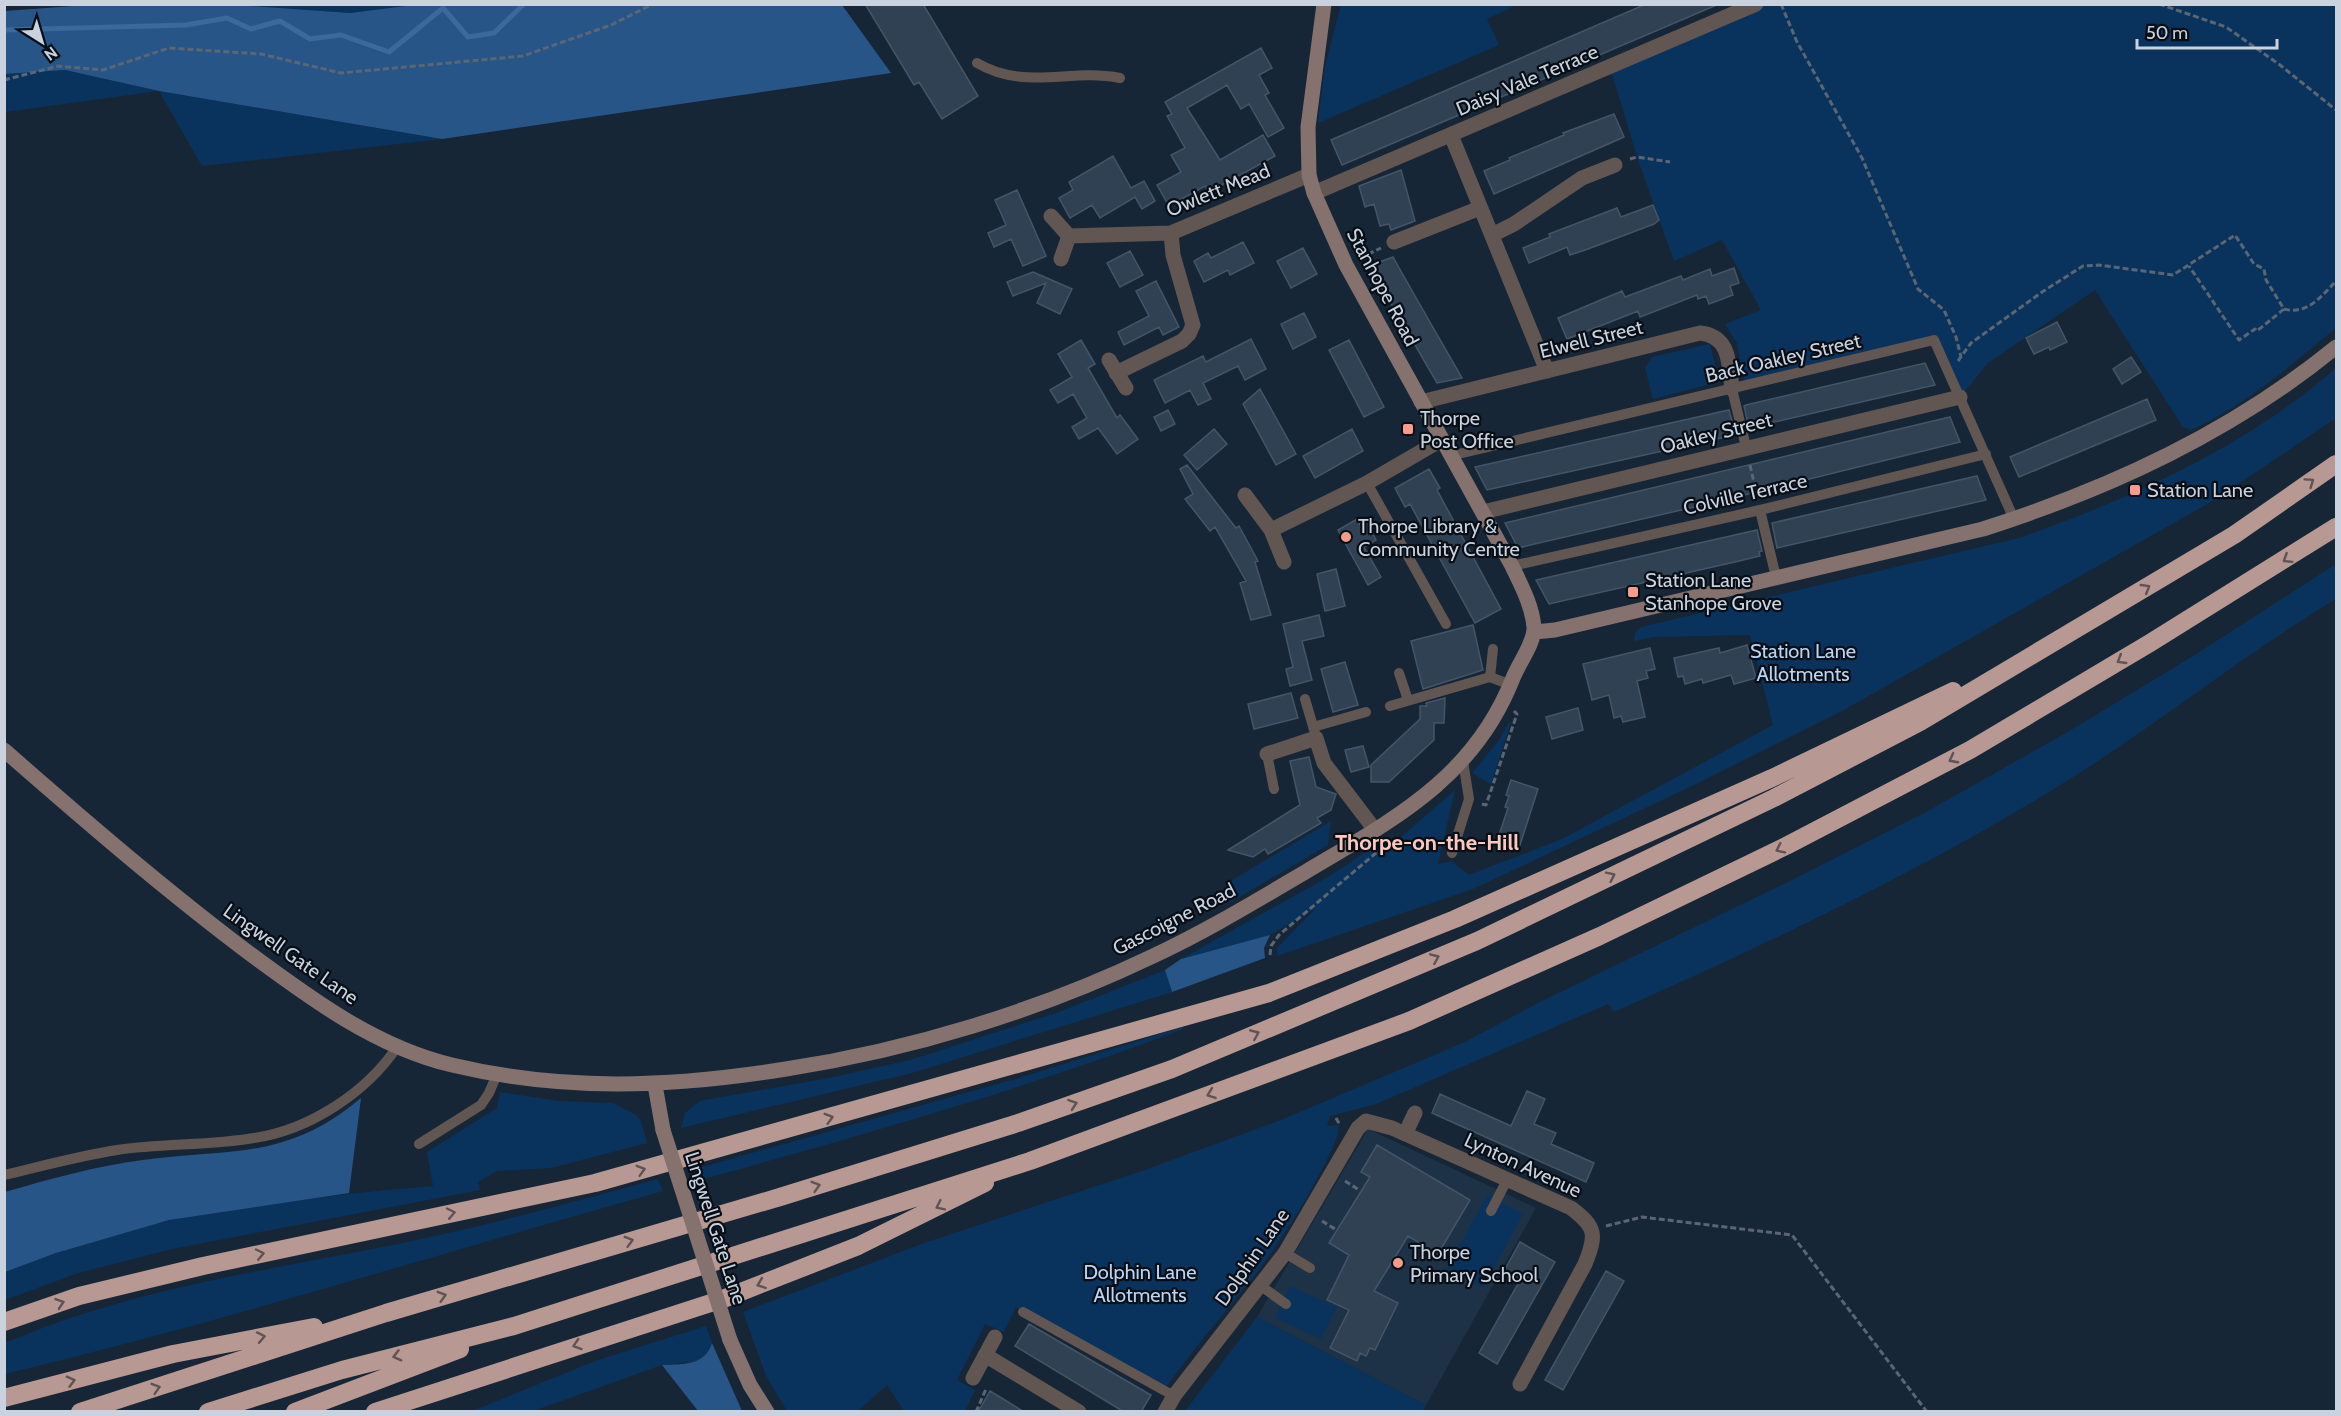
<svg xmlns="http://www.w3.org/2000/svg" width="2341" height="1416" font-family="Cabin,sans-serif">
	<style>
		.built { fill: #1e3247 }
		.green { fill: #09335c }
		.forest { fill: #285587 }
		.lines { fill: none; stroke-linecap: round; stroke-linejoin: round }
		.stream { stroke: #3b699c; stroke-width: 5 }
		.building { fill: #314154; stroke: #445568; stroke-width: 1.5 }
		.path { stroke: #5a6675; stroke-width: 3; stroke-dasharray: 6 3; stroke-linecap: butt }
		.lane { stroke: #625653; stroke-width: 10 }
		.street { stroke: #625653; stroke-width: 15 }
		.secondary { stroke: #85716d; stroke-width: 15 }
		.highway { stroke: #b89892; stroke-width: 18 }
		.secondary-bridge { stroke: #85716d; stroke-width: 15 }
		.oneway { stroke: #605354 }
		.poi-dot { fill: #f59d8d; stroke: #080e16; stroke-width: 2 }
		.labels { text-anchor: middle; stroke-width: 4.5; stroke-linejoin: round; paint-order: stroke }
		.street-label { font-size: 20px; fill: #c9d2de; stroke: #080e16 }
		.poi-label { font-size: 20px; fill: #c9d2de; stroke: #080e16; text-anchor: start }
		.park-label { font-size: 20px; fill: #bbd4f3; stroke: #080e16 }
		.quarter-label { font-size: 22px; font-weight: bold; fill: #fbc8bf; stroke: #080e16 }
	</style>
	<rect width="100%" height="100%" fill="#172637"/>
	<!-- built -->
	<path class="built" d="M1368,1129L1536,1208L1426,1405L1257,1317Z"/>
	<!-- green -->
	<path class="green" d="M221,5H422L350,13Z
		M1341,5L1510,4L1512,7L1487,19L1499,45L1318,123L1325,66Z
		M1756,5H2336V328C2291,365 2245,406 2191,430L2183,427L2095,290L1988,363L1960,397L1934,340L1745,385L1737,343L1725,324L1761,310L1722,240L1674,261L1637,157L1610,67Z
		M65,70L159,91L442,139L202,166L159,91L5,112V74Z
		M1710,344L1719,382L1653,399L1645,368L1652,357Z
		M2336,368V418L2216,499L1842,711L1694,785L1473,889L1277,956V948L1316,908L1270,935L1181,959L1328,877L1375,846L1384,852L1455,790L1438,864L1451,861L1469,875L1562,839L1773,725L1750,635L1654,637L1634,641L1635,633L1641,627L2019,538C2132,498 2246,447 2336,368Z
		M2336,564V599C2244,654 2161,722 2070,779C1928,868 1767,944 1614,1012L1608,1004L1376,1104L1330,1116L1327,1126L1339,1125L1338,1135C1321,1177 1288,1231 1261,1267C1229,1309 1194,1347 1164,1390L1016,1307L1004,1332L985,1324L957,1380L975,1390L965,1411H904L887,1385L858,1411H787L766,1376L743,1312L927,1242L1142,1171L1281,1120L1465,1042L1542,1001L1792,880L1928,811L2071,730L2193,656Z
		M1509,722H1511L1491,784L1472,773L1500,739Z
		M1331,821L1328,845L1229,903V882Z
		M1165,970L1172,992L912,1073L681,1128L685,1113L700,1101L829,1078L910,1060L1059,1012Z
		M1183,1027V1029C1025,1089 863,1135 700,1180L695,1169L1022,1077Z
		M500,1092L559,1101L613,1103L636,1115L641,1121L647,1143L551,1168L497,1171L478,1182L480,1190L172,1249L75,1274L5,1300V1272C58,1252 114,1231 170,1220C256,1202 346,1194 433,1186L427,1152L497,1108Z
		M658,1179L663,1191C444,1252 226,1321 5,1374V1343C128,1290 262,1271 393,1245C482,1227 570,1203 658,1179Z
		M1487,1195L1523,1214L1483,1288L1447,1269Z
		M1290,1286L1337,1307L1321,1339L1275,1318Z
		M1257,1317L1426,1405L1422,1412L1185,1411Z
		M706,1326L712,1343L709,1353L700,1361L662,1365L533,1411L470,1412L595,1361Z"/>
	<!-- forest -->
	<path class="forest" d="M87,5L221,4L350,13L422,4L842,5L891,73L442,139L159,91L65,70L5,74V11Z
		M1270,935L1264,948L1265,958L1172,992L1165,970L1181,959Z
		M361,1098L349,1193L169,1220L56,1253L5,1272V1192C50,1179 96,1166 143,1160C232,1148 286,1161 361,1098Z
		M712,1343L742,1411H698L662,1365C683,1364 705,1366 712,1343Z"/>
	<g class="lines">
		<!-- stream -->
		<path class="stream" d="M4,30L186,25L227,18L251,29L280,21L310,39L341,35L389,52L443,8L468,37L494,33L524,4"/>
	</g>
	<!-- building -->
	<path class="building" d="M865,4H923L978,96L942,119L919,82L914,85Z
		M1646,4H1719L1342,165L1331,140Z
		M1261,48L1272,68L1259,75L1269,93L1265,95L1284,128L1268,137L1249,104L1241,109L1227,85L1187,108L1220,160L1263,135L1275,156L1209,192L1205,186L1169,206L1157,185L1181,172L1171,155L1185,148L1167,116L1172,114L1165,102Z
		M1614,114L1624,137L1494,194L1484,171L1510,160L1509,158L1564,135L1563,133Z
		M1113,156L1131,188L1144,181L1155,201L1142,209L1135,197L1100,218L1092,205L1070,218L1059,198L1073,190L1069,182Z
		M1401,170L1415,221L1391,230L1389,224L1380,226L1374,204L1365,207L1359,186Z
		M1017,190L1046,256L1023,266L1011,239L994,247L988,233L1006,225L995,200Z
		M1653,205L1659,220L1654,224L1588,249L1570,255L1567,247L1529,263L1523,248L1550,237L1549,234L1617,208L1621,217Z
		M1243,242L1254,263L1230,275L1228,270L1204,282L1194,261L1208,253L1211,258Z
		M1303,248L1317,274L1291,288L1277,261Z
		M1130,251L1143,275L1120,287L1107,263Z
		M1393,257L1415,296L1462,378L1437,383L1369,266Z
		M1734,268L1739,283L1730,286L1733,295L1709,304L1706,296L1698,299L1697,295L1640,317L1638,311L1567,339L1558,318L1622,291L1625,297L1681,276L1683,280L1710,269L1712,276Z
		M1033,272L1072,289L1060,314L1037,303L1046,283L1013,296L1007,282Z
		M1156,281L1179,327L1163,335L1159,327L1124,345L1118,332L1149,316L1136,291Z
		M1304,313L1316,337L1293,349L1281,324Z
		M2057,322L2067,342L2050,350L2049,347L2034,354L2026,338Z
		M1251,339L1266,369L1245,380L1238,366L1203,383L1211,399L1198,405L1190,390L1165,403L1154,380L1203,356L1206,362Z
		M1081,340L1095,364L1088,368L1117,418L1120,415L1138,439L1117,454L1098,428L1079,439L1072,427L1087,418L1073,394L1058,403L1050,390L1072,377L1058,354Z
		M1349,340L1384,407L1364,417L1329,350Z
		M2131,357L2141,372L2122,384L2113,369Z
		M1925,363L1935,385L1749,428L1744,406L1746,405Z
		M1260,389L1296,454L1276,465L1243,404Z
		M2147,399L2156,420L2019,477L2010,457Z
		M1168,410L1175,424L1161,431L1154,417Z
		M1729,410L1735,432L1721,438L1487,490L1475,467Z
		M1950,417L1960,442L1720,501L1518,548L1505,523Z
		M1214,429L1227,444L1197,470L1184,455Z
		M1352,429L1363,451L1315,478L1303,456Z
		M1187,465L1236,528L1239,526L1258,561L1255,562L1271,615L1251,620L1240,583L1246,581L1215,527L1210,531L1185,499L1193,494L1180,469Z
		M1429,469L1440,488L1437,490L1501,609L1475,623L1410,504L1405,507L1395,488Z
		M1977,476L1986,500L1777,548L1772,523Z
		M1357,519L1360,525L1366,521L1376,540L1364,547L1381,577L1368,585L1338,530Z
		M1757,530L1762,551L1759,552L1760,556L1735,562L1549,604L1536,580Z
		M1336,569L1345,606L1325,611L1317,574Z
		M1319,615L1324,636L1302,641L1312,680L1290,686L1286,669L1293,667L1283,624Z
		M1473,625L1483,670L1423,689L1411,641Z
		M1747,645L1756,678L1734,684L1731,675L1703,683L1702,679L1685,684L1683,676L1678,677L1674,658L1719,648L1720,653Z
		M1650,648L1655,669L1646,671L1648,678L1637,681L1645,717L1623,722L1621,716L1614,718L1609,695L1592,700L1583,664Z
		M1345,662L1358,705L1333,712L1321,669Z
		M1291,693L1298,718L1254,729L1248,704Z
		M1445,698L1444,723H1434V740L1389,782H1371V765L1420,719V706H1427L1426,703Z
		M1578,708L1583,730L1552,739L1546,717Z
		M1363,746L1369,767L1351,772L1345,750Z
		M1309,757L1316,787L1336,794L1331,810L1317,818L1321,823L1268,854L1265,849L1253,857L1228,850L1300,805L1290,761Z
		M1511,780L1538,789L1520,845L1498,838L1508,808L1505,807L1509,796L1506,795Z
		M1527,1091L1545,1099L1534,1124L1556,1133L1551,1144L1594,1163L1586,1182L1432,1113L1440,1094L1511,1126Z
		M1377,1145L1470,1200L1438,1254L1408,1236L1374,1291L1398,1303L1375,1350L1370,1348L1366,1356L1360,1353L1357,1361L1330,1348L1349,1310L1327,1300L1349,1255L1329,1243L1370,1177L1361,1172Z
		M1520,1242L1555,1262L1497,1364L1479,1353L1519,1282L1503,1273Z
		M1606,1271L1624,1281L1563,1390L1545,1380Z
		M1029,1324L1151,1395L1141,1412H1124L1015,1346Z
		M990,1391L1000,1397L1024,1412H978Z"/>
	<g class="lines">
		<!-- path -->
		<path class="path" d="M1781,4L1797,42L1862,158L1918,289L1944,310L1956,337L1961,357
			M2159,4L2226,27L2280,65L2336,110
			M4,80L58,66L103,70L169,48L261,54L341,73L523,56L611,25L653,4
			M1630,159L1637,157L1670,162
			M1360,258L1381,248
			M2284,309C2307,315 2321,297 2336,281
			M1958,361L1971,343L2042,292L2083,266L2099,265L2173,275L2235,235L2254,264L2264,269L2266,280L2284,309L2257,331L2255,329L2239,340L2189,266
			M1750,465L1757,496
			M1482,804L1486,805L1517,714L1514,711
			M1270,955L1271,946L1279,935L1383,847
			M1336,1118L1340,1125
			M1345,1181L1359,1190
			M1322,1221L1335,1229
			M1606,1226L1642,1217L1792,1235L1927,1412
			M976,1412L986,1389"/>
		<!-- lane -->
		<path class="lane" d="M977,63C1025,91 1069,68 1120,78
			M1732,389L1746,447
			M1450,456L1934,340L2014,519
			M1367,483L1446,624
			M1760,510L1776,577
			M1512,566L1760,510L1986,454
			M1399,673L1408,700
			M1490,677L1493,649
			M1305,699L1315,733
			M1390,706L1490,677L1511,685
			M1313,727L1366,712
			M1267,754L1274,789
			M1452,853L1469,799L1463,761
			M419,1144L481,1105L489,1093L497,1074
			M4,1175C42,1166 79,1156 117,1150C162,1143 208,1146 254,1138C309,1130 366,1093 397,1047
			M1491,1211L1507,1180
			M1285,1253L1310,1268
			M1261,1286L1286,1304
			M1023,1312L1174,1396"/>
		<!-- street -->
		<path class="street" d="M1451,135L1547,371
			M1314,193L1756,4
			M1051,216L1069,236L1061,259
			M1492,235L1514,224L1582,178L1615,165
			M1069,236L1171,233L1309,175
			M1394,242L1480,208
			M1109,360L1126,388
			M1116,373L1182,341L1189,334L1193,325L1173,255L1171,233
			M1421,402L1700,333C1730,336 1729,363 1732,389
			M1245,495L1271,530L1284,562
			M1483,512L1960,397
			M1271,530L1367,483L1441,440
			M1267,754L1316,738L1324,763L1375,830
			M1405,1134L1415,1113
			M985,1355L1079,1412
			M973,1378L995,1337
			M1165,1412L1174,1396L1285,1253L1358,1128L1366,1121L1392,1128L1571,1208C1596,1227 1597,1234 1585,1264L1520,1384"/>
		<!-- secondary -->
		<path class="secondary" d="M1535,632L1555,630L1983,529C2111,488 2232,432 2336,347
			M4,750C84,820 164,889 249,953C311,999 376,1047 452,1065C565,1092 672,1087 786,1069C910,1050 1038,1011 1151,957C1205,932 1256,901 1307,871C1394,819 1474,778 1513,678C1519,663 1535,642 1534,627C1532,605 1521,585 1512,566L1346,265L1314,193L1309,175L1308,127L1324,4
			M655,1085L663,1130
			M730,1340L750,1385L767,1412"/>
		<!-- highway -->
		<path class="highway" d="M4,1322L79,1296L203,1266L595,1183L1269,993L1455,919L1772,778L1953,691
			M4,1398L173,1354L314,1327
			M80,1412L386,1313L780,1197L1018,1123L1172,1069L1477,941L1774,798L1920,722L2234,535L2336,464
			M208,1412L342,1370L514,1326L1030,1161L1409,1021L1600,936L1786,846L1970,750L2150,643L2336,527
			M295,1412L460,1349
			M375,1412L723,1299L858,1246L985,1183"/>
		<!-- secondary-bridge -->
		<path class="secondary-bridge" d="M663,1130L730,1340"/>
	</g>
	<!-- one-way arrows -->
	<defs><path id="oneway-chevron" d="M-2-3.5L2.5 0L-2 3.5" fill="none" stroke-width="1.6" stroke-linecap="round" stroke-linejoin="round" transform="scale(1.5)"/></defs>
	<g class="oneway">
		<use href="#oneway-chevron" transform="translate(2310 482) rotate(-35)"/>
		<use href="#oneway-chevron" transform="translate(2287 559) rotate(148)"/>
		<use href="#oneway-chevron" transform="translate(2146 588) rotate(-31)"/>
		<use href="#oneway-chevron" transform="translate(2121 660) rotate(149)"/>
		<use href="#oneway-chevron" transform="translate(1953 759) rotate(152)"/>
		<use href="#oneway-chevron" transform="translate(1780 849) rotate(154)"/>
		<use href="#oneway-chevron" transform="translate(1611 876) rotate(-26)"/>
		<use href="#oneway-chevron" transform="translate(1435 958) rotate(-23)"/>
		<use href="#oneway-chevron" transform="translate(1255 1034) rotate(-23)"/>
		<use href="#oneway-chevron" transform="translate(1211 1094) rotate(160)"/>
		<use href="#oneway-chevron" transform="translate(1073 1104) rotate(-19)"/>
		<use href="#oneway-chevron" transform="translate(829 1118) rotate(-16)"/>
		<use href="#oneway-chevron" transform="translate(641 1170) rotate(-16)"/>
		<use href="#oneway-chevron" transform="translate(816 1186) rotate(-17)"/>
		<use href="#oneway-chevron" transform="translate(940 1206) rotate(154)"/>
		<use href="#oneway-chevron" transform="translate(451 1213) rotate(-12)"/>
		<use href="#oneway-chevron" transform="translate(629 1241) rotate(-16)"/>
		<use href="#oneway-chevron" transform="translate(260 1254) rotate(-12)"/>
		<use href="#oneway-chevron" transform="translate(761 1284) rotate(159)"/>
		<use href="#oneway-chevron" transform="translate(442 1296) rotate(-16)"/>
		<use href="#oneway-chevron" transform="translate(60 1303) rotate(-19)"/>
		<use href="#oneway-chevron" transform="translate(261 1337) rotate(-11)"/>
		<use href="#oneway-chevron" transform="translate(577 1345) rotate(162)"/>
		<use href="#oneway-chevron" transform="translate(397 1356) rotate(165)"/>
		<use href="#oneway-chevron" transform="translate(71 1381) rotate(-15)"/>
		<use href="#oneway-chevron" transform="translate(156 1388) rotate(-17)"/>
	</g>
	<!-- markers -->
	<g class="poi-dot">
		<rect x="1402" y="423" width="12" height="12" rx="3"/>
		<rect x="2129" y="484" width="12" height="12" rx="3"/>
		<circle cx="1346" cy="537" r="6"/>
		<rect x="1627" y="586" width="12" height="12" rx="3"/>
		<circle cx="1398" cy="1263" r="6"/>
	</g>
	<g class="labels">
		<!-- street labels -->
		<g class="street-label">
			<text transform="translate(1527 80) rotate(-23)" y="7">Daisy Vale Terrace</text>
			<text transform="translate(1218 190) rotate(-22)" y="7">Owlett Mead</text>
			<text transform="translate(1383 287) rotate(62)" y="7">Stanhope Road</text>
			<text transform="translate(1591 339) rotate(-14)" y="7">Elwell Street</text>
			<text transform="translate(1783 358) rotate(-13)" y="7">Back Oakley Street</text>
			<text transform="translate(1716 433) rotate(-14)" y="7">Oakley Street</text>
			<text transform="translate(1745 494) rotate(-13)" y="7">Colville Terrace</text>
			<text transform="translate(1174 919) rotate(-27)" y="7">Gascoigne Road</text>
			<text transform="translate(291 954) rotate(35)" y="7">Lingwell Gate Lane</text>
			<text transform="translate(1523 1165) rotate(25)" y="7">Lynton Avenue</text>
			<text transform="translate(716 1228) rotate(72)" y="7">Lingwell Gate Lane</text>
			<text transform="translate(1252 1257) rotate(-55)" y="7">Dolphin Lane</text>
		</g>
		<!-- poi labels -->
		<g class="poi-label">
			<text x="1420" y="425">Thorpe<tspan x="1420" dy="23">Post Office</tspan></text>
			<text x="2147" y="497">Station Lane</text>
			<text x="1358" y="533">Thorpe Library &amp;<tspan x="1358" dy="23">Community Centre</tspan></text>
			<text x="1645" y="587">Station Lane<tspan x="1645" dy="23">Stanhope Grove</tspan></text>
			<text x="1410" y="1259">Thorpe<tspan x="1410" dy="23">Primary School</tspan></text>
		</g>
		<!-- park labels -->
		<g class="park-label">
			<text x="1803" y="658">Station Lane<tspan x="1803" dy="23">Allotments</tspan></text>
			<text x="1140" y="1279">Dolphin Lane<tspan x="1140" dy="23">Allotments</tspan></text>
		</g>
		<!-- quarter labels -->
		<g class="quarter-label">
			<text x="1427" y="850">Thorpe-on-the-Hill</text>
		</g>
	</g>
	<!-- border -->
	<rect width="2341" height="1416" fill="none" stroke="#c9d2de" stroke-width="12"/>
	<!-- north arrow -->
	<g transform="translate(42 42) rotate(143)" stroke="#080e16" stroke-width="4.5" paint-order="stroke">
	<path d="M0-4.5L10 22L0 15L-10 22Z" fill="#c9d2de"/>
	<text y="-9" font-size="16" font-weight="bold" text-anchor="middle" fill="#c9d2de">N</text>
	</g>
	<!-- scale -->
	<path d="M2137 39v9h140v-9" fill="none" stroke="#c9d2de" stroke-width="3"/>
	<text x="2146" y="39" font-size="18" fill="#c9d2de" stroke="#080e16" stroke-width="4.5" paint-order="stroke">50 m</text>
</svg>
